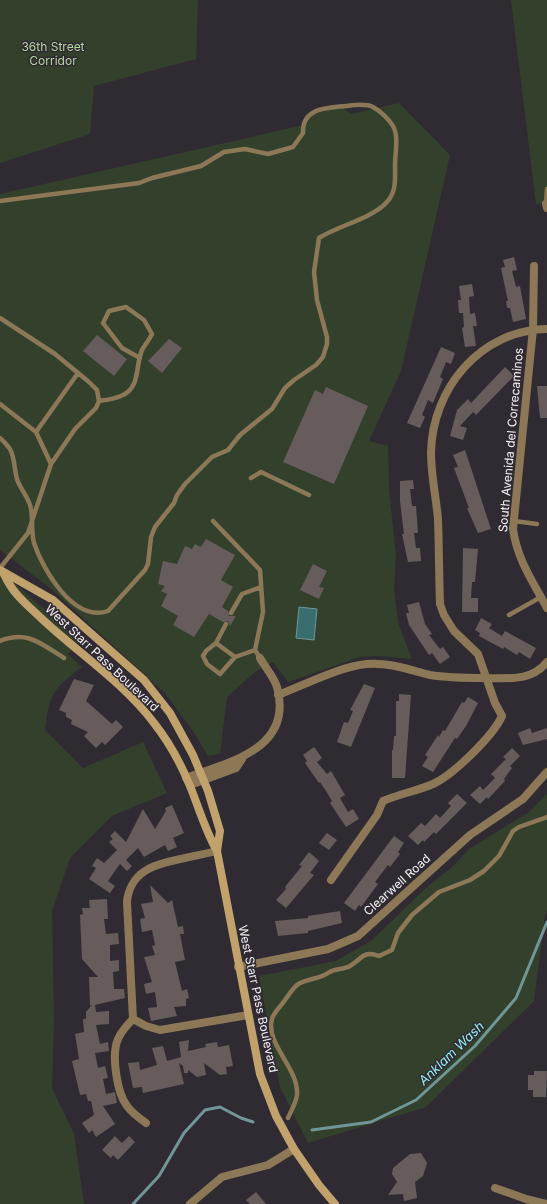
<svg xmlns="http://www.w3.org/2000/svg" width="547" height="1204" font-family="Inter,sans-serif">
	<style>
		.green { fill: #33402c }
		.water { fill: #386e6e; stroke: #719697 }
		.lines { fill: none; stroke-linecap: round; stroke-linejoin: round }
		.stream { stroke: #719697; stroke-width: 3 }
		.building { fill: #665c5b }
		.lane { stroke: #8c7857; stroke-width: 4.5 }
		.street { stroke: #8c7857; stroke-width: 8 }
		.secondary { stroke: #c2a26c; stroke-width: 8 }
		.labels { text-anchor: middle; stroke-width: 3; stroke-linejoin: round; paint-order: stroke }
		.park-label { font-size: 12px; fill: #b3d89e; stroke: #302b33 }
		.street-label { font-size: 12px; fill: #f5f2f7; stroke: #302b33 }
		.water-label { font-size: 13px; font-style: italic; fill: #94eff0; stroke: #302b33 }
	</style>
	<rect width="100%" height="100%" fill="#302b33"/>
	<!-- green -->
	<path class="green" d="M0,0H198L196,59L94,86L90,134L0,163Z
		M511,0H547V203L536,204Z
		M399,103L450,155L401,371L369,441L388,446L389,489L396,556L394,589L398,623L412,659L378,656L360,657L288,682L273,662L255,672L227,697L220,754L208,756L195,734L165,693L50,588L0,550V194L304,125L315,111L342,107L351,114Z
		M0,570L80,641L68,654L82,667C52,690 50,693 45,730L83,768L143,742L167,793L112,816L70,858L52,911L54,1020L52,1088L74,1134L84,1204H0Z
		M547,794V911L545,915L534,1001L426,1107L308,1143L280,1087L259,976L336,961L372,940L428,886L452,867L469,849L529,812Z"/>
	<!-- water -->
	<path class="water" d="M299,607L317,609L314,640L296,638Z"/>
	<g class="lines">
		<!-- stream -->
		<path class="stream" d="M312,1130L371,1122L416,1100L475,1046L516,998L547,922
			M133,1204L159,1176L184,1133L205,1110L220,1107L241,1118L253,1122"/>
	</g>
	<!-- building -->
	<path class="building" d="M514,257L517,270L512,271L516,287L520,286L526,319L513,322L510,308H507L506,301H508L501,268L505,267L503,260Z
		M472,284L474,296L469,297L470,314L475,313L477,326H473L476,346L465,347L462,328L464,327L463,313H459L458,300H461L459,286Z
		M97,335L127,359L114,376L83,351Z
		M169,339L182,348L162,373L148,361Z
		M441,347L455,353L451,364L446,362L440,377L443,379L433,403L428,400L422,415L425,417L420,428L407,423Z
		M505,367L514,376L476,415L473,412L460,426L467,428L463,440L450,436L457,410L468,399L471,403Z
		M537,386H547V418H540Z
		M326,387L368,406L334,484L283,462L315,390L323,394Z
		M465,450L491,529L478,533L467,508H469L454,468L458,467L453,455Z
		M413,480L414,489H410L412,506H416L418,533H414L416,548H420L421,561L408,562L402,534H404L400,501V481Z
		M206,539L235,555L221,580L233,587L222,607L228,611L229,616H236L230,626L228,621L223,622L209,614L194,637L173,625L178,616L161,606L167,594L161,591L165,586L158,584L163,561L177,564L185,546L192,549L195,544L201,547Z
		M463,548L478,549L475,582H472L471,598H478V612H462Z
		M313,564L327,571L319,587L324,588L319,599L300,590Z
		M419,602L425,624L432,634L429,635L440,649L443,647L450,657L440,664L432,653L429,655L409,625L406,613H409L407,605Z
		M481,618L492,624L489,628L502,636L505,631L536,648L530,659L519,652L517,655L504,647L503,649L479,636L480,633L475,630Z
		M74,679L94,685L86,701L112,724L116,720L123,727L105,745L102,742L96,748L84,736L88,732L71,724L72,720L66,717V713L59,710Z
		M364,684L375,688L351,747L337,742L344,722L348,723L353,711L350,710Z
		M399,694L411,695L405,778H392V750H393L394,736H396V701H399Z
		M468,697L478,703L466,726L457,739L455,738L433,772L422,766L428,757L425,755L438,735L439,737L443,730L445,731L462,702L464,703Z
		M530,728L532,733L547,728V739L523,745L518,733Z
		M314,747L322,758L317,762L327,774L331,771L345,795L340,798L348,812L353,809L359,819L346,827L330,803L332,801L326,791L320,782L319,783L305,763L307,761L303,755Z
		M512,748L520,756L510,766L512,768L504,779L505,781L488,799L487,797L480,804L470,795L480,786L483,790L495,778L491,774L506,759L503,757Z
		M457,794L467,803L436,834L434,832L424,842L423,840L418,845L408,836L421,823L425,826L436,814L440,818L451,806L448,803Z
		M172,805L184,833L173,838L177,847L168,851L165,845L144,857L138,848L126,860L132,866L127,871L120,864L108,881L115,886L110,893L89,879L96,868L92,866L97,858L104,863L117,850L109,842L113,839L110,836L115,831L126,842L143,809L155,829L166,811L165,808Z
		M327,833L337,840L329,850L319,843Z
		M394,836L404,843L398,852L400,854L390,867L388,865L375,882L378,884L361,907L359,905L355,911L344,903Z
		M309,852L319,861L310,873L314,875L286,908L276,900L286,889L285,887L302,866L299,865Z
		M150,885L168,903L172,900L178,927L183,926L184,934H180L185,960L175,962L182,991L187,989L189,998L186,999V1006L174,1007L177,1016L151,1021L148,1008L157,1007L155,992L146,994L144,984L152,982L144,957L155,955L152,946L155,945L152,930L142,932L140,919L145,918L141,904L153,902Z
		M107,899L108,919H104L106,934L118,933L119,944L110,945V961L119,960V971L113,972L114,989H124L125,998L95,1005L96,1012L109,1011V1024L96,1025L100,1044L108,1042L109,1051L95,1053L98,1068L105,1066L108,1078L103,1079L106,1094L115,1092L117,1103L103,1106L115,1124L96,1137L92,1130L89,1133L82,1123L94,1115L91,1101H88L86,1094L80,1095L72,1061L79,1059L75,1034L84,1032L83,1019H86V1012L92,1005L90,1006L89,977H98L82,959L80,915L83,914L82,908H90L89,900Z
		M340,911L342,923L308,931V933L278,936L275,921L308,918V916Z
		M189,1040L188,1051L206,1047L205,1044L217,1042L218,1047L229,1045L233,1066L226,1067L227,1074L220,1075L204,1063L206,1075L197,1077L188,1070V1073H184L183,1066L179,1063L184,1084L143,1093L142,1087L133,1088L128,1063L139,1062L140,1070L157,1065L152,1048L163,1046L167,1061L181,1057L179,1042Z
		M534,1071H547L546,1097H533V1090H528V1075H534Z
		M115,1136L122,1143L129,1136L135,1142L118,1160L113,1155L111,1158L102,1150Z
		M421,1153L427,1163L423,1176L415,1182L417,1198L404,1201L403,1194L388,1195L397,1182L392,1174L393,1168L410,1154Z
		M256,1192L266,1204H250L246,1200Z"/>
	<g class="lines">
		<!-- lane -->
		<path class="lane" d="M0,201L139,183L152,178L201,166L224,152L245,149L268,154L293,147L303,133C302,107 328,108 346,106C354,105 365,103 373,107C380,111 389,119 393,126C399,137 395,153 395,165C395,178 397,192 386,203C372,218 338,226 319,238L314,272L317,300L327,337V344L323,357L316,365L294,380L285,388L272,409L240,435L228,450L212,457L185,484L177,495L174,503L155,527L151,537L148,564L145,570L108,611C74,623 43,570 34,543C31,531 33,521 31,509C30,499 20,489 17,479C14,469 15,458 10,449C7,445 4,441 0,438
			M546,204L547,189
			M0,318L55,354L89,382L97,390L99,401L96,408L75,429L51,464L28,533L0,568
			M99,401C106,400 114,399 121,396C141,388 135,366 142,350C145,345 149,340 152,334L144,320L126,307L109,311L103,323L122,348L140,358
			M0,404L36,432L51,464
			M36,432L78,373
			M251,478L261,472L309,495
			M213,521L260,570L263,612L255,650L260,658
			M514,521L537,524
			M231,613L242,594L261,587
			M509,615L541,597
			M226,624L216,643L206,651L203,656L207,664L220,674L235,657L255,650
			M0,641C28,630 41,644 64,658
			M216,643L235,657
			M288,1118C291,1111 296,1103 297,1095C299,1068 265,1044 272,1019C273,1014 279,1008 282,1004C287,998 291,990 297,985C306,978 318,980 328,973C335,968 343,970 350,966C362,959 363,950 379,956L392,950L398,933L412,915L439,892L470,880L484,871L499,856L513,831L519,827L547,817"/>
		<!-- street -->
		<path class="street" d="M546,204L547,208
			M534,266L533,329L513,529C517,559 533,582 547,608
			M278,695C304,685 341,666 367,664C389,662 410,670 430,675C448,678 467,678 485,678C508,678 531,682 547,662
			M186,778C229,762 294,749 277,687C274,677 265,667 260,658
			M190,785L236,768L242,759
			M217,851C198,856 160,861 145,871C134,878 128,890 127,902L133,1019L146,1026L160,1030L248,1015
			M331,880L377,815L383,801C399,794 417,791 433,784C453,775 493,736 502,716L495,703L478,654L454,631L444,615L440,604C439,576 439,548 438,519C436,497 431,475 431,453C432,389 480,330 547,329
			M238,967L328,949L358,936L470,835L523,799L547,772
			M133,1019C127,1025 121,1032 118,1039C111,1055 117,1093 127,1106C132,1113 139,1118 146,1123
			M495,1188L526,1199L547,1204
			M190,1204L222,1177L268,1165L294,1149"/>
		<!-- secondary -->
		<path class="secondary" d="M0,570L53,600L144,680L170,713L193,755L208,791L220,831L217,851L260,1074L276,1116L294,1149L319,1185L335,1204
			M4,574C13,594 25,603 41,618C78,653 123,682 154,723C169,742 181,764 190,786C199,808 205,830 217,851"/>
	</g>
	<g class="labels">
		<!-- park labels -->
		<g class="park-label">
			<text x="53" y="51">36th Street<tspan x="53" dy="14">Corridor</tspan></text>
		</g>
		<!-- street labels -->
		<g class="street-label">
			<text transform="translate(511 440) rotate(-85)" y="4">South Avenida del Correcaminos</text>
			<text transform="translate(102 658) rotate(43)" y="4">West Starr Pass Boulevard</text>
			<text transform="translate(397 885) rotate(-42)" y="4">Clearwell Road</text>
			<text transform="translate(258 999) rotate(78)" y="4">West Starr Pass Boulevard</text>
		</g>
		<!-- water labels -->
		<g class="water-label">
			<text transform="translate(451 1053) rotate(-44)" y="5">Anklam Wash</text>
		</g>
	</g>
</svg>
